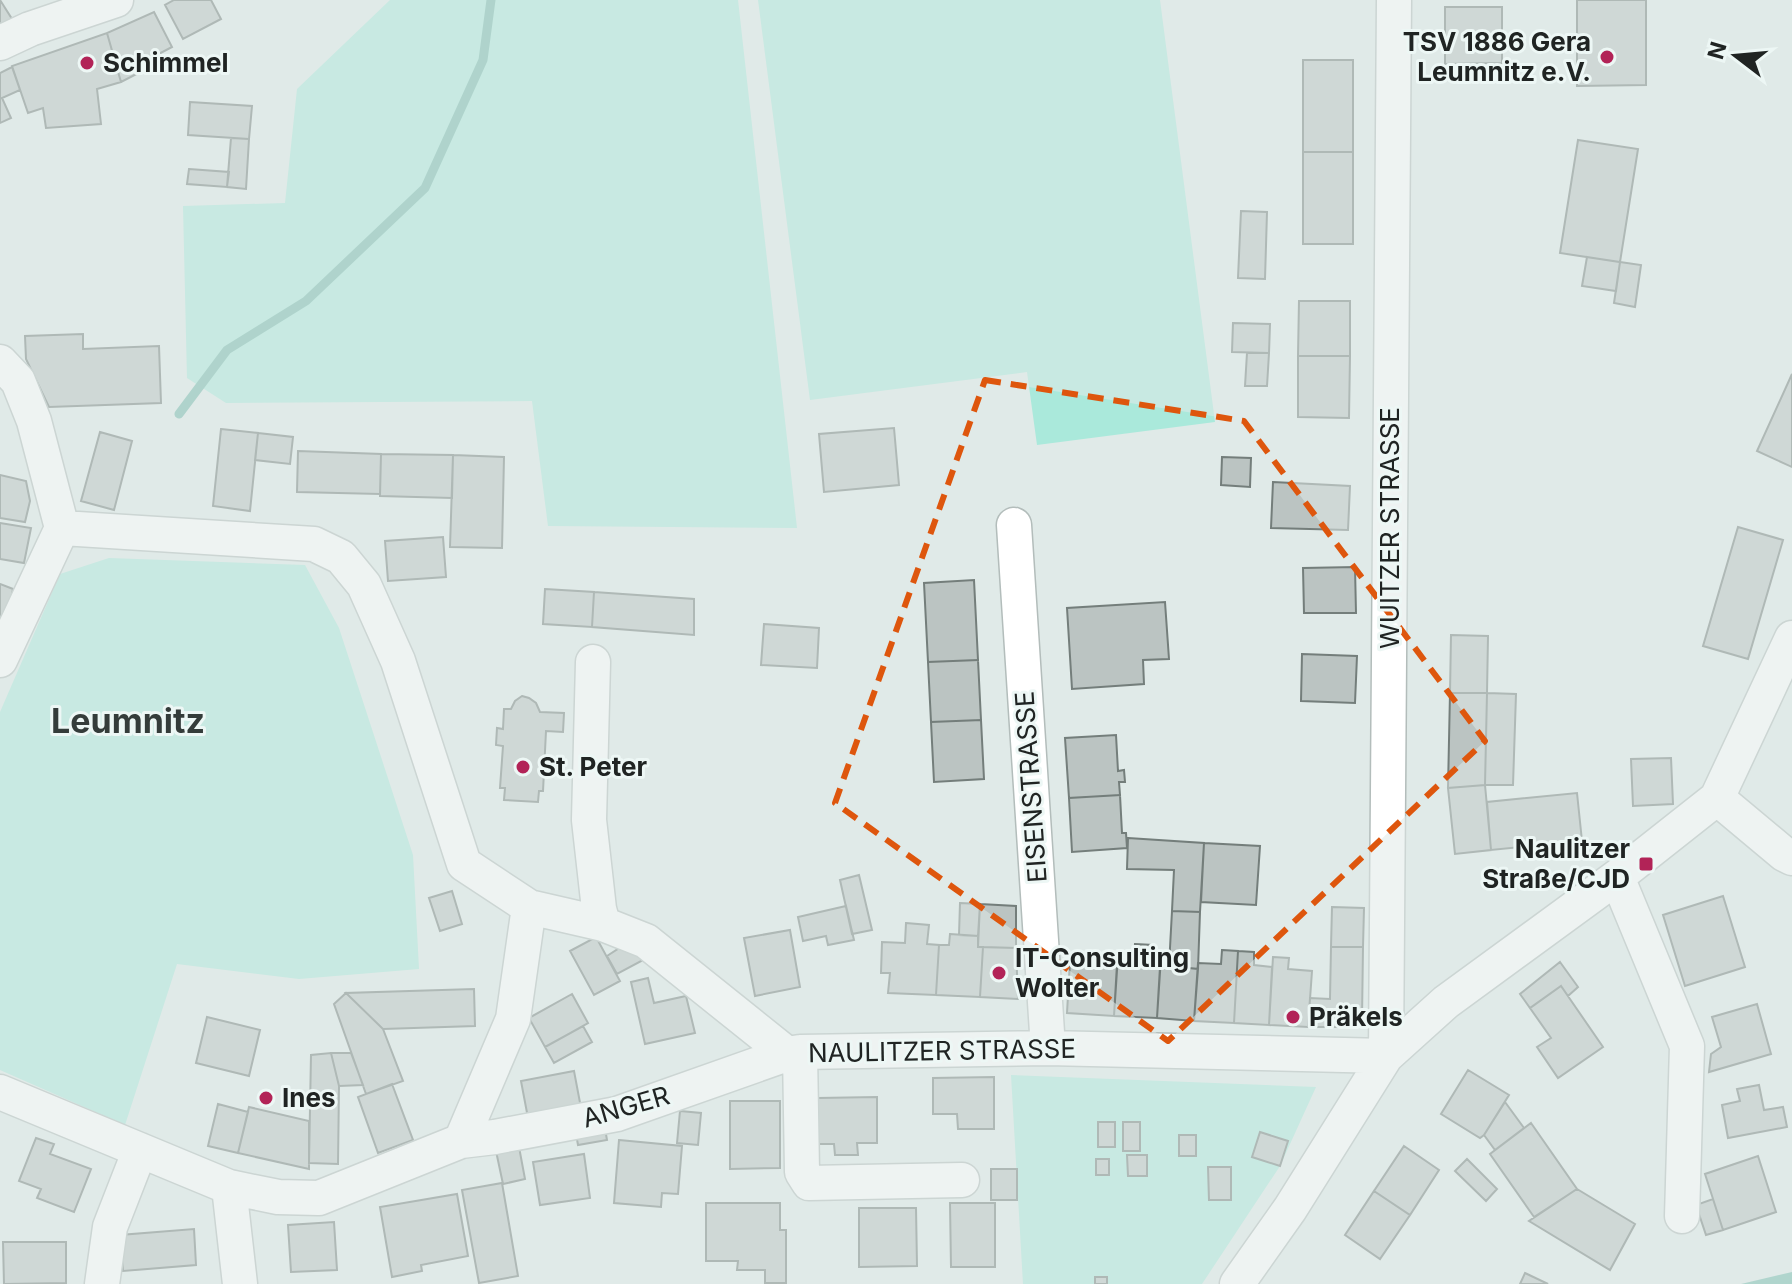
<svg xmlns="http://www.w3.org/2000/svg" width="1792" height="1284" font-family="Inter,sans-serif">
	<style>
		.green { fill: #aae9db }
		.forest { fill: #76bdae }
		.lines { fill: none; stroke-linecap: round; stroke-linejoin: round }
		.stream { stroke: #73b9ab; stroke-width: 9 }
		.building { fill: #bbc4c2; stroke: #747e7b; stroke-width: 2 }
		.minor-casing { stroke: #b3bdbb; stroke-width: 37 }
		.minor { stroke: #fff; stroke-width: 34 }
		.marked { fill: none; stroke: #de560d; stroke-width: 6; stroke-dasharray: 16 10; stroke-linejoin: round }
		.poi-dot { fill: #b22357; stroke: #edf7f5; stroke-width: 3 }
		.labels { text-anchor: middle; stroke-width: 6; stroke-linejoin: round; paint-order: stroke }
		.poi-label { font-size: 26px; font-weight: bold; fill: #202423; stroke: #edf7f5; text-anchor: start }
		.street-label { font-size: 26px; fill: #202423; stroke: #edf7f5 }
		.district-label { font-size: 34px; font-weight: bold; fill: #343c3a; stroke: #edf7f5 }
	</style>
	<rect width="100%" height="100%" fill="#e0eae8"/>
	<!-- green -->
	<path class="green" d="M390,0H738L797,528L548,526L532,401L226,403L187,378L183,206L285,203L297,89Z
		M758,0H1160L1215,422L1037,445L1027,372L810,400Z
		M109,558L305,565L339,628L413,855L419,969L299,979L177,964L125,1125L0,1070V712L60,574Z
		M1011,1075L1316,1087L1280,1166L1202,1284H1023Z"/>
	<!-- forest -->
	<path class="forest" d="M1792,1272V1284H1741Z"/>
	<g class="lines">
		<!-- stream -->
		<path class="stream" d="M179,414L227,350L306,301L425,188L483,60L491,0"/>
	</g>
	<!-- building -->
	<path class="building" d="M0,0L12,19L0,26Z
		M174,0H211L221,19L183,39L165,5Z
		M1577,0H1646V85L1577,86Z
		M1445,7H1502V63L1445,64Z
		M154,12L172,47L151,58L154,65L121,82L107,33Z
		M107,33L121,82L97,89L101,124L46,128L43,108L28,113L12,66Z
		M1303,60H1353V152H1303Z
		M12,67L20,90L2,98L11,118L0,123V73Z
		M190,102L252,106L249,139L188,135Z
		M231,138L249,139L246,189L227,187Z
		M1578,140L1638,149L1620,262L1560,253Z
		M1303,152H1353V244H1303Z
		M189,169L229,172L227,187L187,184Z
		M1241,211L1267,212L1265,279L1238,278Z
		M1587,257L1620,262L1616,291L1582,286Z
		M1620,262L1641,265L1635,307L1614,303Z
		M1299,301H1350V356H1298Z
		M1233,323L1270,324L1269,353L1232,352Z
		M83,334V349L159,346L161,403L49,407L26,359L25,336Z
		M1247,353H1269L1267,386H1245Z
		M1298,356H1350L1349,418L1298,417Z
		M1792,374V467L1757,451Z
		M894,428L899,485L824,492L819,434Z
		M221,429L258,433L250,511L213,506Z
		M100,432L132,441L114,510L81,501Z
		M258,433L293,437L290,464L255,460Z
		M298,451L381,454L380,494L297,492Z
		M381,454L453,455L452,498L380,496Z
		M453,455L504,457L502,548L450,547Z
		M1222,457L1251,458L1250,487L1221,485Z
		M0,475L26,481L30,501L25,522L0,518Z
		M1273,482L1350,486L1348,530L1271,528Z
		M0,523L31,528L24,563L0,559Z
		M1738,527L1783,540L1748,659L1703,646Z
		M443,537L446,577L388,581L385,541Z
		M1355,567L1356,613H1304L1303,568Z
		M974,580L978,660L928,662L924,583Z
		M0,584L13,589L10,605L0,632Z
		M545,589L594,592L592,627L543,624Z
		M594,592L694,599V635L592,627Z
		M1165,602L1169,659L1143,660L1144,684L1072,689L1067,608Z
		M764,624L819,628L817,668L761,665Z
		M1451,635L1488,636L1487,693H1450Z
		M1302,654L1357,656L1355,703L1301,701Z
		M978,660L981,720L931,722L928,662Z
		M1450,693H1487L1485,785L1448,788Z
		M1487,693L1516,694L1513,785H1485Z
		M522,696L529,698L536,703L540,712L564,713L563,732L546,731L543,791H539L538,802L504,800L505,788H500L503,746L496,745L497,728L503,729L504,709H511L515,701Z
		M981,720L984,779L934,782L931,722Z
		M1116,735L1118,771L1124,770L1125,782H1119L1120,795L1069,798L1065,738Z
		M1671,758L1673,804L1633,806L1631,759Z
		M1485,785L1491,850L1455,854L1448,788Z
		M1577,793L1582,841L1491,850L1487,802Z
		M1120,795L1122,833H1126L1127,848L1072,852L1069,798Z
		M1128,838L1204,843L1200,912L1172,911L1174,870L1127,869Z
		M1204,843L1260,846L1256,905L1201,902Z
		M859,875L872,930L852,934L840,880Z
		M452,891L462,924L440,931L429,898Z
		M1723,896L1745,967L1685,986L1663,915Z
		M960,903L980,904L978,936L959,935Z
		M980,904L1016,906V948L978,947Z
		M846,906L854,940L828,945L826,936L803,941L798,917Z
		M1332,907L1364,908L1363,947H1331Z
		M1172,911L1200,912L1198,969L1169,966Z
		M906,923L929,925L927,944L939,945L936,995L888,993L890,973H881L882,942L905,943Z
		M790,930L800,987L755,996L744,938Z
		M950,934L978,936V947H983L980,997L936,995L939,945H949Z
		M596,937L620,981L594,995L570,951Z
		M1135,944L1153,945L1152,956L1161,957L1157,1018L1114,1016L1118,955H1134Z
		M621,947L645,959L617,974L607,956Z
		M983,947L1016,948L1018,999L980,997Z
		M1331,947H1363L1362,1018L1352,1027H1308L1310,998L1330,999Z
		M1222,950L1238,951L1234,1023L1194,1021L1198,963L1221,964Z
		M1238,951L1254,952V965L1272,967L1269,1025L1234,1023Z
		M1273,957L1289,958L1288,969L1312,971L1308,1027L1269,1025Z
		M1070,961L1117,964L1114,1016L1067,1013Z
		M1560,962L1578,987L1568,996L1561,986L1530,1008L1520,994Z
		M1169,966L1198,969L1194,1021L1157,1018L1160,967Z
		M648,978L654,1003L686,996L695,1033L645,1044L631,982Z
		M1561,986L1603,1047L1558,1078L1537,1047L1551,1038L1530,1008Z
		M474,989L475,1026L383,1029L346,993Z
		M346,993L383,1029L403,1081L366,1094L334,1004Z
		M572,994L588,1023L545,1047L529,1018Z
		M1757,1004L1771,1054L1709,1072L1711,1054L1721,1047L1712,1017Z
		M207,1017L260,1030L249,1076L196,1063Z
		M583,1026L592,1042L554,1063L545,1047Z
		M331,1053H351L363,1085L339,1086Z
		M331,1053L339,1086L338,1164L309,1163L311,1055Z
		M1468,1070L1509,1095L1484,1135L1480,1138L1441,1114Z
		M574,1071L581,1108L528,1118L521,1081Z
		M994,1077V1129H958L957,1114H933V1078Z
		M392,1084L413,1140L378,1153L358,1097Z
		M1759,1085L1764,1110L1783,1107L1787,1127L1728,1138L1722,1105L1740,1101L1737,1089Z
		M877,1097V1143H857L858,1155H835L834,1144H818V1098Z
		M730,1101H780V1168L730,1169Z
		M1505,1102L1524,1128L1495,1150L1484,1135Z
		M218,1104L248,1112L238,1153L208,1146Z
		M249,1107L309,1121V1169L238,1153Z
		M680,1111L701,1113L698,1145L677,1143Z
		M1098,1122H1115V1147H1098Z
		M1123,1122H1140V1151H1123Z
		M604,1123L607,1140L578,1145L575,1128Z
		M1531,1123L1577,1189L1534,1217L1490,1154Z
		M1260,1132L1288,1141L1280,1166L1252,1157Z
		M1179,1135H1196V1156H1179Z
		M36,1138L54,1144L50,1154L91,1169L74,1212L37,1198L41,1189L19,1181Z
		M619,1140L682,1146L678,1194L662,1193L661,1207L614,1203Z
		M1404,1146L1439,1170L1410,1215L1374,1191Z
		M519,1147L525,1179L503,1184L496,1151Z
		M584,1154L590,1198L540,1205L533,1162Z
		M1127,1155H1147V1176H1128Z
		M1758,1156L1776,1212L1723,1230L1705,1174Z
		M1096,1159H1109V1175H1096Z
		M1467,1159L1497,1189L1486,1201L1455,1171Z
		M1208,1167H1231V1200H1209Z
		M991,1169H1017V1200H991Z
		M502,1183L518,1276L479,1283L462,1190Z
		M1577,1189L1635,1224L1610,1270L1529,1221Z
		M1374,1191L1410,1215L1380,1259L1345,1235Z
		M457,1194L468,1256L421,1265L422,1271L392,1277L380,1207Z
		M1713,1199L1723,1230L1706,1235L1696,1205Z
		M706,1203H780V1230H786V1283H765V1270H737L738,1261H706Z
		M950,1203H995V1267H951Z
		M859,1208H916L917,1266L859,1267Z
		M334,1222L337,1270L291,1272L288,1225Z
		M194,1229L196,1265L123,1271L120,1235Z
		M3,1242H66V1283L4,1284Z
		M1525,1273L1548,1284H1520Z
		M1095,1277H1107V1284H1095Z"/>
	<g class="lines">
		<defs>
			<path id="minor" d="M0,43L30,29L116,0
				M0,362L18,381L34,421L62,528L0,660
				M1014,525L1048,1048
				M62,528L314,544L341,557L364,585L398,661L464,864L529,907L603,924L646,941L787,1054L800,1052L1048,1048L1386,1056
				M593,662L589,820L599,909L603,924
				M1717,798L1784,854L1792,858
				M1617,877L1687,1046L1682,1216
				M800,1052L802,1172L809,1183L962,1180
				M1386,1056L1394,0
				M0,1092L229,1187L278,1197L319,1198L461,1141L495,1137L617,1114L787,1054
				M461,1141L513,1019L529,907
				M229,1187L240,1284
				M102,1284L110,1227L140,1150
				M1237,1284L1290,1209L1386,1056L1446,1002L1617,877L1717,798L1792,638"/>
		</defs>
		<!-- minor casing -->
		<use href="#minor" class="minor-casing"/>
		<!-- minor -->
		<use href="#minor" class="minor"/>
	</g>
	<!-- marked area -->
	<path d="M0 0H1792V1284H0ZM985,380L1244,421L1485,741L1168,1041L835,803Z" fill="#e0eae8" fill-opacity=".55" fill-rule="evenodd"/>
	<path class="marked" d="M985,380L1244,421L1485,741L1168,1041L835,803Z"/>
	<!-- markers -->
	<g class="poi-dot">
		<circle cx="1607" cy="57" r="8"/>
		<circle cx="87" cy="63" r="8"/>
		<circle cx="523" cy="767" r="8"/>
		<rect x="1638" y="856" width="16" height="16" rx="4"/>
		<circle cx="999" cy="973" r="8"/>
		<circle cx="1293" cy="1017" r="8"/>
		<circle cx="266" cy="1098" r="8"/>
	</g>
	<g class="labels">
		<!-- poi labels -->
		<g class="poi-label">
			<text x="1591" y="51" text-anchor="end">TSV 1886 Gera<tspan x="1591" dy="30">Leumnitz e.V.</tspan></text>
			<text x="103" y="72">Schimmel</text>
			<text x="539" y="776">St. Peter</text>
			<text x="1630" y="858" text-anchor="end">Naulitzer<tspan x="1630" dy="30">Straße/CJD</tspan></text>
			<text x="1015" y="967">IT-Consulting<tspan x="1015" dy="30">Wolter</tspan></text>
			<text x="1309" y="1026">Präkels</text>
			<text x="282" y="1107">Ines</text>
		</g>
		<!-- street labels -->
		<g class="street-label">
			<text transform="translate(1390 528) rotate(-90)" y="9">WUITZER STRASSE</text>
			<text transform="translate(1031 787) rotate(-94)" y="9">EISENSTRASSE</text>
			<text transform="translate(942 1051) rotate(-1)" y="9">NAULITZER STRASSE</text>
			<text transform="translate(626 1107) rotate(-16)" y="9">ANGER</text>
		</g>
		<!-- district labels -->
		<g class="district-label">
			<text x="128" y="733">Leumnitz</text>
		</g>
	</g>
	<!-- north arrow -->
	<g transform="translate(1736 56) rotate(286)" stroke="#edf7f5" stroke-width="6" paint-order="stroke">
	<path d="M0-6L14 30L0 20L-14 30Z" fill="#202423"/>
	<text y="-12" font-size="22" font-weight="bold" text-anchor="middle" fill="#202423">N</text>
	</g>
</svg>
